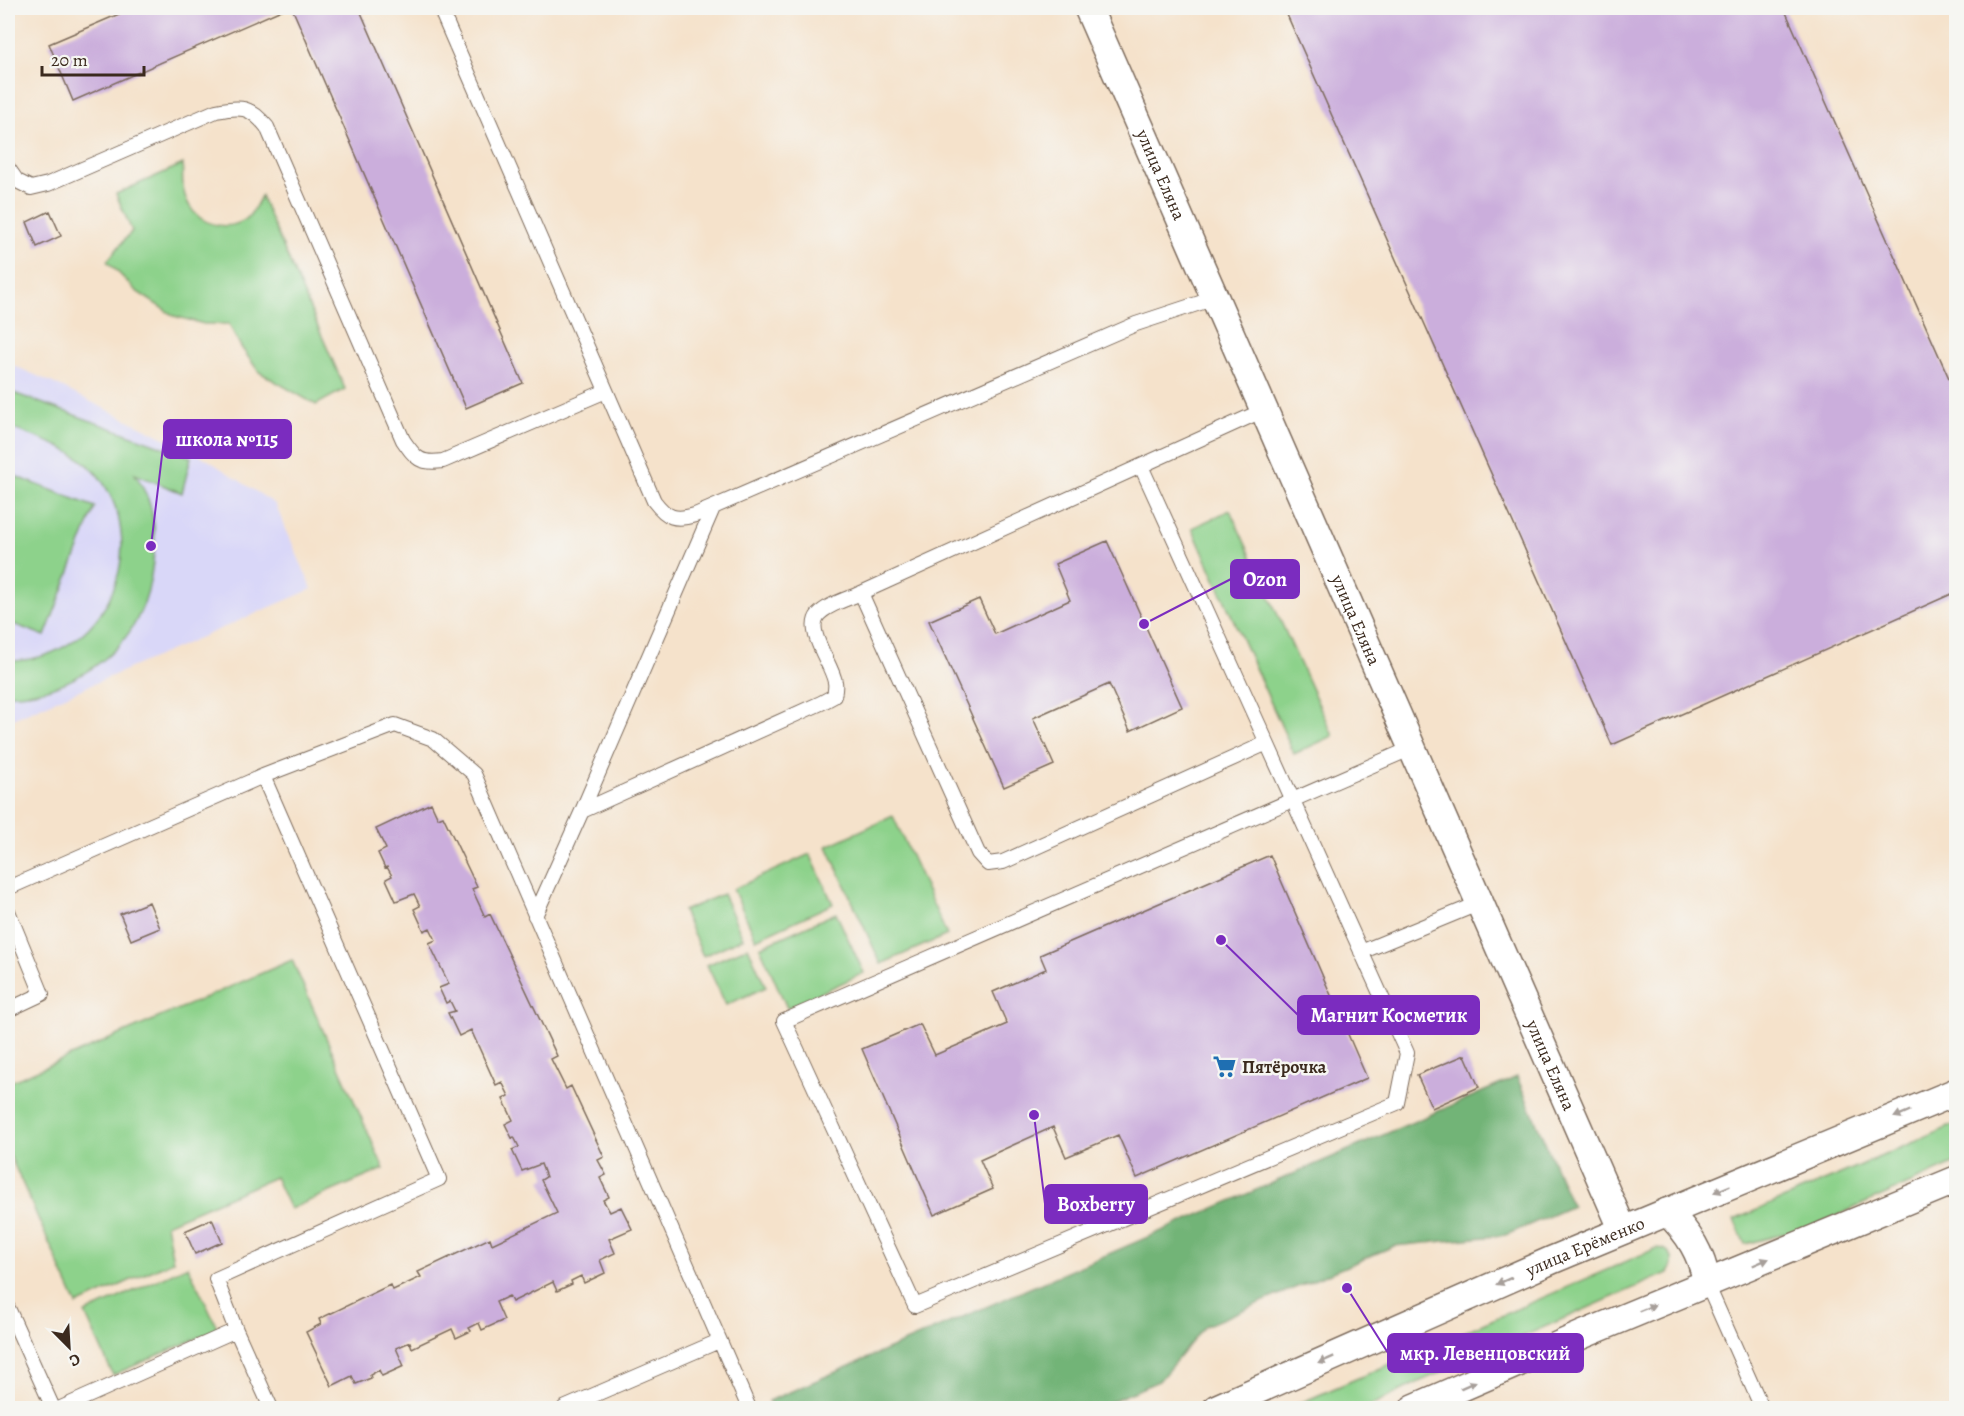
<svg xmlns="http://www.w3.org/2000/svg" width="1964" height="1416" font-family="Alegreya,serif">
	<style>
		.built { fill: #d9d7f8 }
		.green { fill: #8dd28b; stroke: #647e54; stroke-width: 1.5 }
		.forest { fill: #72b477; stroke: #566f4a; stroke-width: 1.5 }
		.building { fill: #cbaedc }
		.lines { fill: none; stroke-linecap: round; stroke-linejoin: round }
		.lane-casing { stroke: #7c6a5b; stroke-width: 16 }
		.street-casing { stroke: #7c6a5b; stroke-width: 30 }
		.lane { stroke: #fff; stroke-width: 14 }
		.street { stroke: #fff; stroke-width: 27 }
		.oneway { fill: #a79f9a }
		.labels { text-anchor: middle; stroke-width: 5; stroke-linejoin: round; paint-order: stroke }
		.street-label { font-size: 18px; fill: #3b2a1e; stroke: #f6f6f2 }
		.poi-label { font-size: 18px; font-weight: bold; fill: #3b2a1e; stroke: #f6f6f2; text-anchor: start }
		.leader { fill: none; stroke: #7b2cbf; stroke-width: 2 }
		.callout-dot { fill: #7b2cbf; stroke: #f6f6f2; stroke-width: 2 }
		.callout { fill: #7b2cbf; stroke: #7b2cbf; stroke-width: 2 }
		.callout-label { font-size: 20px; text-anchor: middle; font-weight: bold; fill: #fff }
	</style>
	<rect width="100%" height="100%" fill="#f6f6f2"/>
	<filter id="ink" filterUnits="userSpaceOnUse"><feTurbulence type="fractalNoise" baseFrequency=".0167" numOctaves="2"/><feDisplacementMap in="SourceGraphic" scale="12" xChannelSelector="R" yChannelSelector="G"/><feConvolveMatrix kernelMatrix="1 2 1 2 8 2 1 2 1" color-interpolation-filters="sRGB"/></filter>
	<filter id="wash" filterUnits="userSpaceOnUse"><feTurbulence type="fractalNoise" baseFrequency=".008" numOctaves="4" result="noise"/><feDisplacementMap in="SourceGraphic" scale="24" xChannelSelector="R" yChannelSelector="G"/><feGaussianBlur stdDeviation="1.35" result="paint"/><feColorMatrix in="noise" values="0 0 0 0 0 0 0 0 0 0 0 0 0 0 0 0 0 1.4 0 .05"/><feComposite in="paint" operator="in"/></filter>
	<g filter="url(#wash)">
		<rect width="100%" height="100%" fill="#f5e2cb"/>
		<!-- built -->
		<path class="built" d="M8,363L53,383L205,458L275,504L312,589L8,721Z"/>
		<!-- green -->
		<path class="green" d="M183,164C182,179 182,193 189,205C200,225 227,232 246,219C253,213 257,204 261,196L345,389L316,405L259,372L241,347L229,324H204L174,316L136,291L107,261L132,231L116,194Z
			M8,391L191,457L182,493L135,474C138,479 142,484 144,490C155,511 156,538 153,562C151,580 147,599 139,615C117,663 59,695 8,694V661C105,662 156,547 96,473C76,449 35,437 8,427Z
			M15,476L95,507L45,636L8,622V494Z
			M1230,510L1333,736L1294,754L1192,528Z
			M893,816L947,935L881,964L827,846Z
			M810,854L833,904L756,939L733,889Z
			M723,894L743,938L703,956L683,911Z
			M836,913L864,973L787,1008L760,947Z
			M748,947L766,987L726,1005L707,965Z
			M292,960L384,1169L290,1209L275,1177L166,1224L173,1261L77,1305L8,1151V1083Z
			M1956,1124V1163L1811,1227L1745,1244L1734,1220Z
			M1657,1248C1673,1249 1676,1261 1668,1273L1423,1380L1366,1408H1289Z
			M188,1266L218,1329L113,1375L85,1313Z"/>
		<!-- forest -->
		<path class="forest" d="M1517,1077L1572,1206L1506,1235L1394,1246L1205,1326L1159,1381L1096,1408H772L769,1401Z"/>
		<g id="blocks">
			<!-- building -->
			<path class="building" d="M133,8H286L73,101L49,44Z
				M292,8H359L523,383L466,408Z
				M1284,8H1784L1956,394V592L1612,745Z
				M50,211L61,236L37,247L27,222Z
				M1107,541L1182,707L1130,731L1109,684L1033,718L1054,765L1004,787L929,621L979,599L995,634L1070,600L1055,564Z
				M431,803L438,818L443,816L477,887L472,889L485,917L490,914L557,1056L551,1059L566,1089L571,1086L604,1157L598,1160L606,1175L600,1178L609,1197L603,1200L610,1212L621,1207L632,1229L609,1239L615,1253L600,1260L605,1273L584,1283L581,1276L571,1281L572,1284L557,1291L553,1282L512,1302L509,1296L496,1302L504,1320L482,1330L479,1323L469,1328L471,1331L456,1338L452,1329L412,1348L410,1342L396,1348L404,1366L382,1376L379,1370L370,1375L371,1378L356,1384L352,1376L332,1386L306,1332L321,1324L319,1319L390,1285L393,1290L421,1277L418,1272L490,1238L492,1244L557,1213L541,1180L546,1177L541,1164L522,1171L512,1150L519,1147L514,1137L512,1138L505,1124L513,1120L503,1099L509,1096L502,1082L496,1085L471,1030L459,1036L448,1013L455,1011L450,1001L446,1003L439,988L449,984L429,943L436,940L430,928L424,931L414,909L420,906L414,894L396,901L386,879L392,876L387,867L385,868L378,853L386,849L376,829Z
				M1270,855L1367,1078L1137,1178L1118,1135L1066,1157L1053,1127L980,1160L993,1189L934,1215L862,1049L920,1024L935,1055L1007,1024L993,992L1046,969L1040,955Z
				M149,902L160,928L131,940L120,914Z
				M1465,1055L1479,1087L1432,1108L1417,1075Z
				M212,1219L222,1242L195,1254L185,1231Z"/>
		</g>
	</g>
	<g filter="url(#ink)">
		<use href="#blocks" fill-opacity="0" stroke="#7c6a5b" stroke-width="1.5"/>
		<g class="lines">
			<defs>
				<path id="lane" d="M440,8L654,501C667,518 675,521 695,515L1136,324L1215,298
					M8,168L17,181L31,188L48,184L216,111C241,106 250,106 267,127L403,440C416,459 420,464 443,461L606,391
					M1141,466L1267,743L1003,862L988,864L978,853L861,593L1264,410
					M1267,743L1407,1053L1397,1103L915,1306L784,1021L1412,748
					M582,811L821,703L834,696C835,691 836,687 835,682C832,664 805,631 818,615C828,604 848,599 861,593
					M8,888L263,776L395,725L433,739L474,774L749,1408
					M8,911L42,994L8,1010
					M535,916L582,811L713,508
					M1361,952L1480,903
					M1707,1284L1762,1408
					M8,1308L53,1408
					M236,1330L216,1279L439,1179L263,776
					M61,1408L236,1330L271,1408
					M564,1408L719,1341"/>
				<g id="street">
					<path id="s1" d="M1088,8L1623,1230"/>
					<path d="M1667,1212C1689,1233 1702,1254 1707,1284"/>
					<path id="s2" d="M1217,1408L1552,1260L1956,1092"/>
					<path d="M1414,1408L1582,1335L1956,1180"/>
				</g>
			</defs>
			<!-- lane casing -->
			<use href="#lane" class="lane-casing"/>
			<!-- street casing -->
			<use href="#street" class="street-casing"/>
			<!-- lane -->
			<use href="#lane" class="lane"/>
			<!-- street -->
			<use href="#street" class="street"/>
		</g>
		<!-- one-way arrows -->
		<defs><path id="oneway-solid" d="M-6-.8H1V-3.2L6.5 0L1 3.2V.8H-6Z" transform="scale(1.5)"/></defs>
		<g class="oneway">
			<use href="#oneway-solid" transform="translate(1902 1114) rotate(157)"/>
			<use href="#oneway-solid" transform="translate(1722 1189) rotate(158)"/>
			<use href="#oneway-solid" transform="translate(1761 1262) rotate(-23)"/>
			<use href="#oneway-solid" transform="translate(1504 1281) rotate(156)"/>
			<use href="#oneway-solid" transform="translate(1647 1308) rotate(-22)"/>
			<use href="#oneway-solid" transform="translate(1326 1360) rotate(156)"/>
			<use href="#oneway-solid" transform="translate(1468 1385) rotate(-24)"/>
		</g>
	</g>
	<!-- icons -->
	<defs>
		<symbol id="supermarket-bare" viewBox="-9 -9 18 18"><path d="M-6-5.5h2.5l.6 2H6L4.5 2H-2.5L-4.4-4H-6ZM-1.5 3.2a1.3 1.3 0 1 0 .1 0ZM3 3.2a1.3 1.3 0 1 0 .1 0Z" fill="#1f6fb2" stroke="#f6f6f2" stroke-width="2.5" paint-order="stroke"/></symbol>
	</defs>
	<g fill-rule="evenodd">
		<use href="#supermarket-bare" x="1208" y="1050" width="33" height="33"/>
	</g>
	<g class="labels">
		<!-- street labels -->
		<g class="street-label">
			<text dy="6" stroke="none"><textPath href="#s1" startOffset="182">улица Еляна</textPath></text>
			<text dy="6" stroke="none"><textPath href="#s1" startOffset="668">улица Еляна</textPath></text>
			<text dy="6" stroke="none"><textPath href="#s1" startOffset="1154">улица Еляна</textPath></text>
			<text dy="6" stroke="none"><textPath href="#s2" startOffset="402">улица Ерёменко</textPath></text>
		</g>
		<!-- poi labels -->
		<g class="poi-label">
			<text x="1242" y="1073">Пятёрочка</text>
		</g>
	</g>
	<!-- callouts -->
	<path class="leader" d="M151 546L164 439M1144 624L1231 579M1221 940L1298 1015M1034 1115L1045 1204M1347 1288L1388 1353"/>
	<g class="callout-dot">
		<circle cx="151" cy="546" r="6"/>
		<circle cx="1144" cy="624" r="6"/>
		<circle cx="1221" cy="940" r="6"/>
		<circle cx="1034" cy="1115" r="6"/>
		<circle cx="1347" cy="1288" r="6"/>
	</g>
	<g class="callout">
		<rect x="164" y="420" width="127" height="38" rx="6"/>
		<rect x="1231" y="560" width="68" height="38" rx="6"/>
		<rect x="1298" y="996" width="181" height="38" rx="6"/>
		<rect x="1045" y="1185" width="102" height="38" rx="6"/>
		<rect x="1388" y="1334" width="195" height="38" rx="6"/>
	</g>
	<g class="callout-label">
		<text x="227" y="446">школа №115</text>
		<text x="1265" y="586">Ozon</text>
		<text x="1389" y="1022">Магнит Косметик</text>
		<text x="1096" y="1211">Boxberry</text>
		<text x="1485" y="1360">мкр. Левенцовский</text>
	</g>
	<!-- margin -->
	<rect width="1964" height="1416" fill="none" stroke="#f6f6f2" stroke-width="30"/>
	<!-- north arrow -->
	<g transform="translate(69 1347) rotate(156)" stroke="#f6f6f2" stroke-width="4.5" paint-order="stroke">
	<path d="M0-4.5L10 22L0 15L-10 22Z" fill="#3b2a1e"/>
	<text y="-9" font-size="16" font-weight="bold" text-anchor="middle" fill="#3b2a1e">С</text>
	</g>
	<!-- scale -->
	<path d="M42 66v9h102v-9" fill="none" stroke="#3b2a1e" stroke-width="3"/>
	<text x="51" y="66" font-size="18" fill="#3b2a1e" stroke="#f6f6f2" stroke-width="4.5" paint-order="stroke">20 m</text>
</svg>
